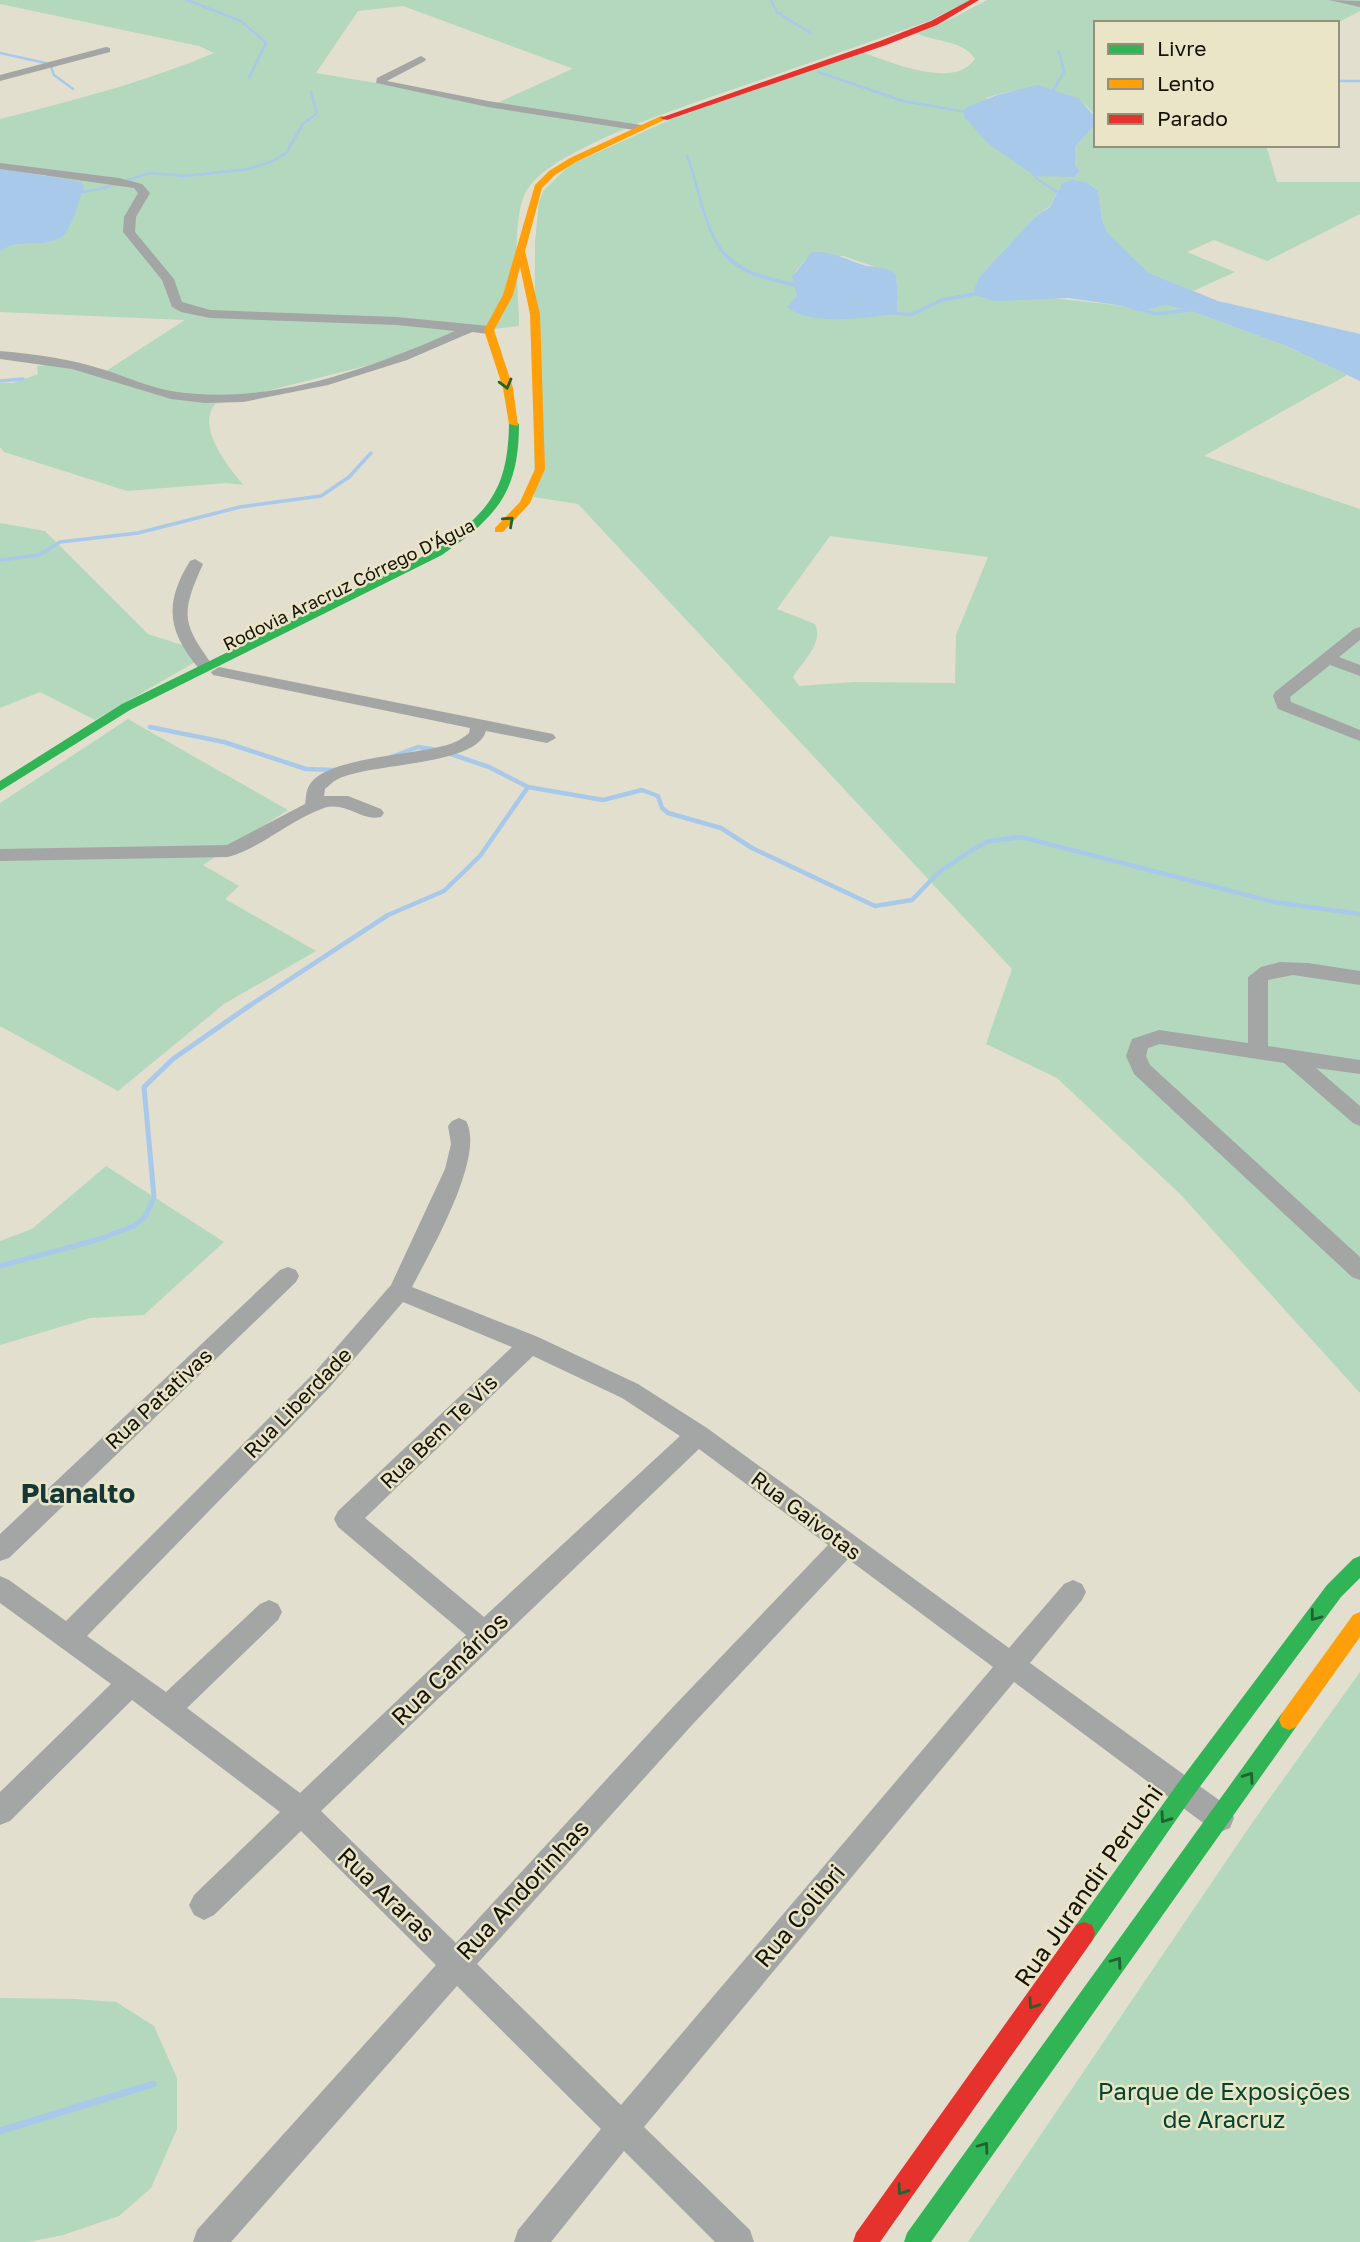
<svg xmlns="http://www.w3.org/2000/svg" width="1360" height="2242" font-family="'Golos Text',sans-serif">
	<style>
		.green { fill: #b3d8be; fill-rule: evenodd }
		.water { fill: #a8c9e9 }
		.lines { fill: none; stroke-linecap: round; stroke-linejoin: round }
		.stream-far4 { stroke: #a8c9e9; stroke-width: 2.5 }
		.stream-far3 { stroke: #a8c9e9; stroke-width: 3.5 }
		.stream-far2 { stroke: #a8c9e9; stroke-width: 4.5 }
		.stream-far1 { stroke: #a8c9e9; stroke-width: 5 }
		.stream { stroke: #a8c9e9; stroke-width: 7 }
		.street { fill: #a3a6a4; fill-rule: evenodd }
		.fast { fill: #30b455; fill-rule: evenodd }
		.slow { fill: #ff9f0a; fill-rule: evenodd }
		.jam { fill: #e5322d; fill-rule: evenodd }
		.oneway { stroke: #22622e }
		.labels { text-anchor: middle; stroke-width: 5; stroke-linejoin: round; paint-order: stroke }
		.far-street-label { font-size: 18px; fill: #141107; stroke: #eae5c6 }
		.street-label { font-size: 21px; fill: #141107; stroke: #eae5c6 }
		.near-street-label { font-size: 24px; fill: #141107; stroke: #eae5c6 }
		.near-park-label { font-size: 24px; fill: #03442d; stroke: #eae5c6 }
		.district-label { font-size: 28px; font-weight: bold; fill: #153736; stroke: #eae5c6 }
	</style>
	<rect width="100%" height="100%" fill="#e2dfce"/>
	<!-- green -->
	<path class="green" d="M0,0H970L929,21C876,40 823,58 769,77C716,96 553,145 527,190C510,218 519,292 519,326L476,331L409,355L215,404C196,428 228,466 243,485L226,483L127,491L4,452L0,447V383H13L38,374L37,366L67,363L103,373L185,320L0,312V252C3,250 6,248 10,246C28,240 55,250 68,230C75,219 73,204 82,193L43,174L0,168V119C71,101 145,82 214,53L199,46L0,4ZM403,6L571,68L572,69L497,103L316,73L358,11Z
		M987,0H1360V11L1337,23H1096V118C1075,82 1021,86 986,98L1065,176L1074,177L1080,171L1075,165V147L1096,124V145H1266L1277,182H1360V214L1267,261L1214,240L1187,252L1235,272L1193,291L1149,273L1108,233L1102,220L1098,190C1086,180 1076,179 1062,183L1050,206L1035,217L980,276L1043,297L1125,306L1139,312L1164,305L1188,310L1284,345L1347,375L1204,456L1360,509V1393L1181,1195L1057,1078L986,1044L1012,969L578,504L534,497L535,242L539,201L544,190L570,165L674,118L862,52C889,62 955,90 975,59C964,40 934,42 916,33L941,24ZM843,256L896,274L898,303L870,317H845L789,305L797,296L795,272L807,258ZM830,536L988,557L956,635L955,683L854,682L799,686L793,677C803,661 824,643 815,624L777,609Z
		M0,523L45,531L148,634L191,648L202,658L95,720L40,692L0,708Z
		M128,719L288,810L203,865L239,886L225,899L316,951L224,1004L118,1091L0,1026V803Z
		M106,1166L224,1242L144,1315L90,1318L0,1345V1241L32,1229Z
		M1360,1672V2242H968L1252,1823Z
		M0,1998L75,1999L116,2002L154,2026L177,2078V2129L151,2188L119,2216L63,2235L28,2242H0Z"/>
	<!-- water -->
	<path class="water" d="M1038,85L1078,98L1096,118V124L1075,147V165L1080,171L1074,177L1035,176L990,145L964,117L965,108L997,95Z
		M0,168L81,182L84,188C80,198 73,222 68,230C55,250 28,240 10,246C6,248 3,250 0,252Z
		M1073,180L1086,182L1098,190L1102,220L1108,233L1149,273L1218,301L1360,334V381L1284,345L1188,310L1164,305L1139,312L1124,306L1068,298L995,301L975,295L974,290L980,276L1035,217L1050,207L1062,183Z
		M812,252C832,251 845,259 863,265C874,268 887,266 896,274L898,298L896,314C867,317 811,327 787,307L797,296L792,277Z"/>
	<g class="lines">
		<!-- stream-far4 -->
		<path class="stream-far4" d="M187,0L241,21L266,43L249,78
			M771,0L777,12L810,33
			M0,53L50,64L54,75L73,89
			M818,72L903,101L972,113
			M1339,81H1360
			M1052,92L1064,72L1059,51
			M687,156C700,188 703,231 727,257
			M1031,170L1037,179L1063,196
			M77,193L100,189L150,173L185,176L248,169L271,162L286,153L303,124L317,113L311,92"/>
		<!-- stream-far3 -->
		<path class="stream-far3" d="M726,256C746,276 772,279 799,286
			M1138,308L1155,314L1190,310
			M889,312L910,315L942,300L980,293
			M0,381L23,379
			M0,560L39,555L60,542L138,533L240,507L321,496L349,477L371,453"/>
		<!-- stream-far2 -->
		<path class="stream-far2" d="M150,727L224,742L306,769L334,770
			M448,753L489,767L528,787L603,800L642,790L658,796L662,808L668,813L721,828L752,848L875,906L912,900L939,872L975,848L989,841L1021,837L1274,902L1360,914
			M391,757L418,747L438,750
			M246,1008L388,915L444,891L480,856L528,787"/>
		<!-- stream-far1 -->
		<path class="stream-far1" d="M0,1266L100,1239L134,1226L145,1217L154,1197L144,1087L173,1059L249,1006"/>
		<!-- stream -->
		<path class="stream" d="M0,2131L153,2084"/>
		<!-- street -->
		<path class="street" d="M1329,0L1360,1V7Z
			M106,47L110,48V52L0,81V75Z
			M421,56L426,59L425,61L387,81L488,101L641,125L646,128L641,131L488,107L376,83L377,78Z
			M0,163L119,178L142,184L150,193L136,217L135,232L174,279L182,302L210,310L397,317L489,326L495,330L489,334L472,332L407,360L328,385L243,402L205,403L171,399L72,369L0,359V351C36,354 71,359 105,370C127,377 149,387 171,391C267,407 369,369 455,331L397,325L210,318L181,312L172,307L162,280L123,232L124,217L138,193L134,188L0,169Z
			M195,559L203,564C180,615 182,623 214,667L206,672L200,670C168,632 163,605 190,561Z
			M1360,627V640L1339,657L1360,665V676L1330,665L1290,697L1291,702L1360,730V741L1278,709L1273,696L1275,692L1354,629Z
			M219,667L553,734L556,738L547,743L486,731C477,766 369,763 338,779C333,781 329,786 325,789L324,796H348L381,809L384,813L381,817C362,822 346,801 324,808C290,820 263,847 228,857L0,861V849L227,845L305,804C306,799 306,792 308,788C321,755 425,756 455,742C460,740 465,736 469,733L470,728L213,675L211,672Z
			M1280,962L1308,963L1360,971V985L1293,975L1268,980V1046L1360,1060V1074L1316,1068L1360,1106V1126L1353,1123L1284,1063L1160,1044L1148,1048L1146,1056L1150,1065L1360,1257V1280L1352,1277L1134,1074L1126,1056L1132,1039L1159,1030L1248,1043V977L1261,967Z
			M459,1118L466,1121C486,1156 430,1252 412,1287L538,1337L638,1384L707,1428L1009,1648L1064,1584L1073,1580L1082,1584L1086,1592L1082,1600L1030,1663L1230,1808L1234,1818L1230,1828L1220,1832L1210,1828L1014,1682L644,2127L750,2230L754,2242H715L624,2151L551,2242H514L518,2230L601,2129L457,1986L231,2242H193L197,2230L436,1965L301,1831L214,1915L204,1920L194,1915L189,1905L194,1895L280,1812L132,1700L10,1821L0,1825V1792L111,1684L0,1603V1576L9,1580L66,1621L314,1373L391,1285L445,1169L451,1144L448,1126L452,1121ZM403,1302L512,1347L338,1511L334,1519L338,1527L466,1635L300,1793L187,1708L278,1620L282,1612L278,1604L269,1600L260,1604L166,1692L87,1636L330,1387ZM533,1356L622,1398L680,1436L484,1617L365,1518ZM699,1449L828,1545L673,1707L456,1943L321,1811ZM848,1559L993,1667L621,2105L477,1964L692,1725Z
			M288,1267L296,1270L299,1276L296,1282L9,1558L0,1561V1534L280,1270Z"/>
		<!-- fast -->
		<path class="fast" d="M514,421L519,424C519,493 496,517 442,555L130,710L0,791V781L122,704L434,551C487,513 508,492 509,424Z
			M1360,1556V1578L1341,1597L1190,1800L1092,1941L1084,1944L1076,1941L1073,1933L1076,1925L1176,1786L1327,1585L1353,1559Z
			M1289,1710L1296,1713L1299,1720L1296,1727L931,2242H904L907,2233L1282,1713Z"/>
		<!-- slow -->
		<path class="slow" d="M661,116L668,118L576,162L555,175L542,188L525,251L540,314L545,469L530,503L503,532H495V528L520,502L535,469L530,314L520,267L513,295L494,330L513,388L518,426L509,424L503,388L484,330L503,295L535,185L549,171L570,158Z
			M1360,1612V1637L1296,1727L1289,1730L1282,1727L1279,1720L1282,1713L1353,1615Z"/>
		<!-- jam -->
		<path class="jam" d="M970,0H979L937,25L886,45L667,120L660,118L880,41L931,21Z
			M1084,1922L1092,1925L1095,1933L1092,1941L880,2242H853L856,2233L1076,1925Z"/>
	</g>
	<!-- one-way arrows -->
	<defs><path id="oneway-chevron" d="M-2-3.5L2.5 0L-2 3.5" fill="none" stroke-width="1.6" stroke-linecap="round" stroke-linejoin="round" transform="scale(1.75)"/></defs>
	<g class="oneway">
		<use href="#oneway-chevron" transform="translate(506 384) rotate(75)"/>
		<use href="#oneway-chevron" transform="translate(509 521) rotate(-42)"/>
		<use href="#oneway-chevron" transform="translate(1315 1616) rotate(127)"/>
		<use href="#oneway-chevron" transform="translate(1249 1777) rotate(-55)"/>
		<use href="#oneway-chevron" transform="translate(1165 1818) rotate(125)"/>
		<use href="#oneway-chevron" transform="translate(1117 1962) rotate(-54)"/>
		<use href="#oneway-chevron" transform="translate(1033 2004) rotate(125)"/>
		<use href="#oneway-chevron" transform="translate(984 2147) rotate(-54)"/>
		<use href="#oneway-chevron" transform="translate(902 2190) rotate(125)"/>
	</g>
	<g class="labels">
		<!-- far-street labels -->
		<g class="far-street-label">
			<text transform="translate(349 585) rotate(-26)" y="6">Rodovia Aracruz Córrego D'Água</text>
		</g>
		<!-- street labels -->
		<g class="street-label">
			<text transform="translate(159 1399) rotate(-43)" y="7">Rua Patativas</text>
			<text transform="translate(298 1403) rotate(-46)" y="7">Rua Liberdade</text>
			<text transform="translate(439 1432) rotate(-44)" y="7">Rua Bem Te Vis</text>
			<text transform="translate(806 1516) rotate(37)" y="7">Rua Gaivotas</text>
		</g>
		<!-- near-street labels -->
		<g class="near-street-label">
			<text transform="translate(450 1669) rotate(-44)" y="8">Rua Canários</text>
			<text transform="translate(1089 1886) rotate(-55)" y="8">Rua Jurandir Peruchi</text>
			<text transform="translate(523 1890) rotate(-47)" y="8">Rua Andorinhas</text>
			<text transform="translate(386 1895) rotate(44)" y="8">Rua Araras</text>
			<text transform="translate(800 1916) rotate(-50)" y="8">Rua Colibri</text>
		</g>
		<!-- near-park labels -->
		<g class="near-park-label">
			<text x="1224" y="2100">Parque de Exposições<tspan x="1224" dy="28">de Aracruz</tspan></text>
		</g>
		<!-- district labels -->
		<g class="district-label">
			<text x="78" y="1503">Planalto</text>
		</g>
	</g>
	<!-- legend -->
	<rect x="1094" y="21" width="245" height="126" fill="#eae5c6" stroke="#94907a" stroke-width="2"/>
	<rect x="1108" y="44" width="35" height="10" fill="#30b455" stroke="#94907a" stroke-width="2"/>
	<text x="1157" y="56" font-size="21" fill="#141107">Livre</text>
	<rect x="1108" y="79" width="35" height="10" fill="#ff9f0a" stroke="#94907a" stroke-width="2"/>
	<text x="1157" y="91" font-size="21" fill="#141107">Lento</text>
	<rect x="1108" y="114" width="35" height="10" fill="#e5322d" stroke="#94907a" stroke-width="2"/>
	<text x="1157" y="126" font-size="21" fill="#141107">Parado</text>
</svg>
